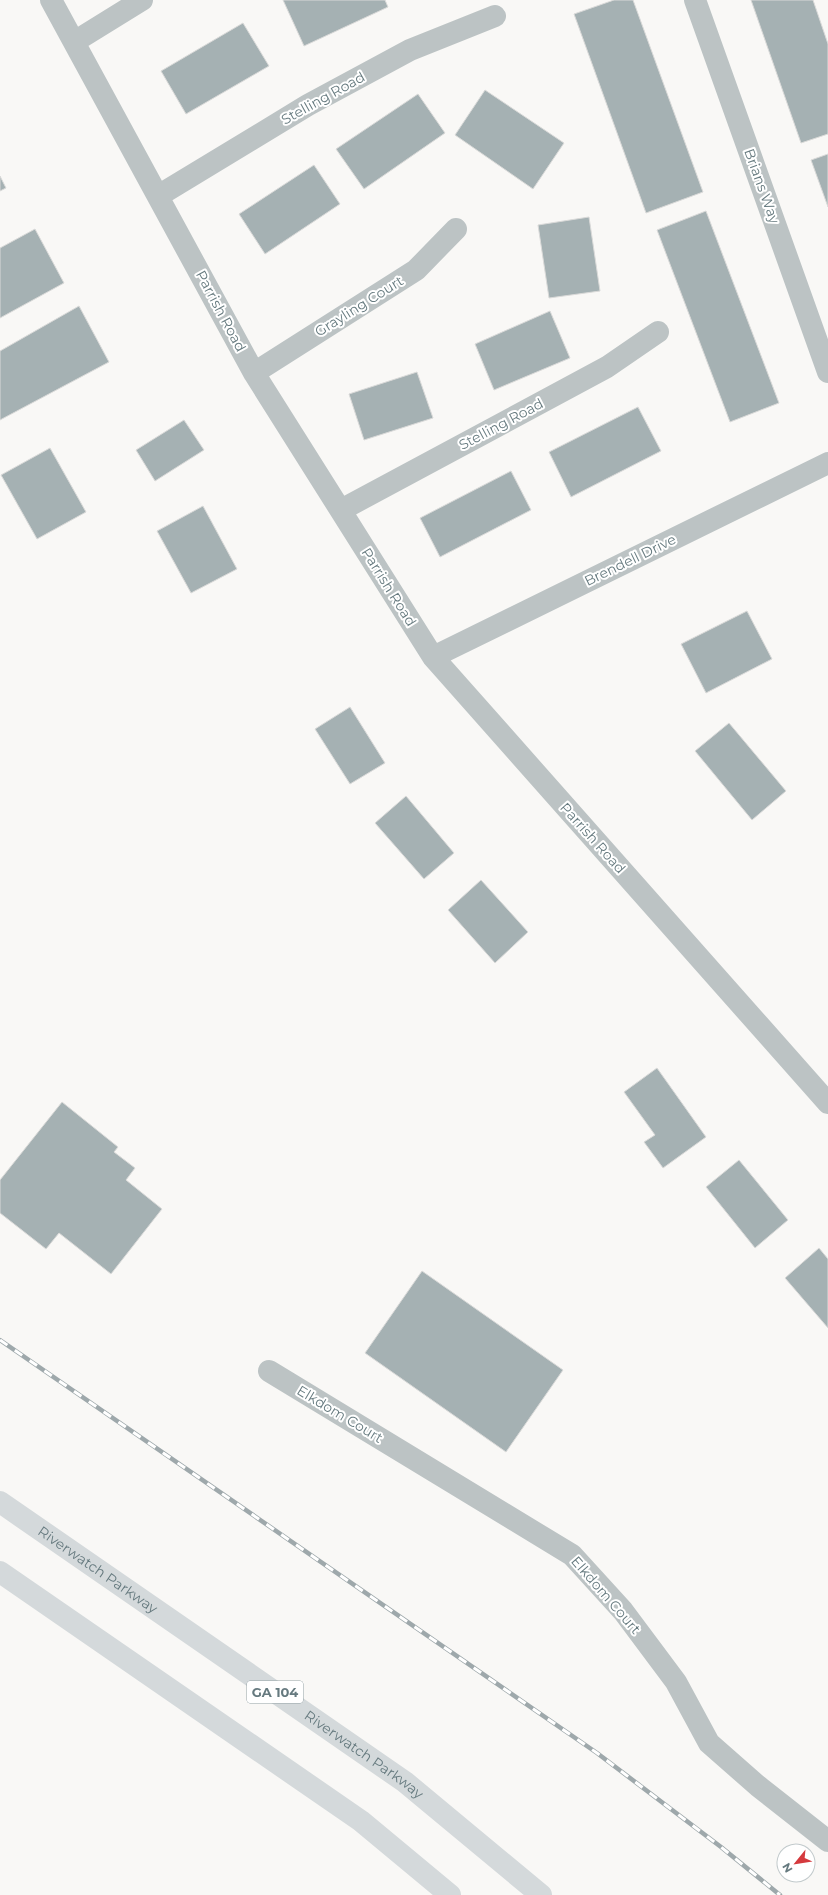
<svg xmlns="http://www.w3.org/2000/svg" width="828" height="1895" font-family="Montserrat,sans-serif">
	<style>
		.building { fill: #a5b1b3; stroke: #dadad9 }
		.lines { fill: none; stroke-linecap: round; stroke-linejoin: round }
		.minor { stroke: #bcc3c4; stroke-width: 22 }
		.major { stroke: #d4d9db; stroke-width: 22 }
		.rail-casing { stroke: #9ea8ab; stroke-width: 4.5 }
		.rail { stroke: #fff; stroke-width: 3; stroke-dasharray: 9; stroke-linecap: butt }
		.labels { text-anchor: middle; stroke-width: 4; stroke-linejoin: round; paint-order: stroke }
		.shield { fill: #fff; stroke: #94a2a5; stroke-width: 1 }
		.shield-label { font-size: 13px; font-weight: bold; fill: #667a7f }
		.street-label { font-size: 14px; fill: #667a7f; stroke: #fff }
	</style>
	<rect width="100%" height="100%" fill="#f9f8f6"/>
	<!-- building -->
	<path class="building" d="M283,0H385L388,7L304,46Z
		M614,0H633L703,192L646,213L574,14Z
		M751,0H813L828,44V134L801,143Z
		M243,23L269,66L186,114L161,71Z
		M485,90L564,143L533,189L455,135Z
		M418,94L445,133L364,189L336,149Z
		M828,154V207L811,160Z
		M314,165L340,204L265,254L239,214Z
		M0,176L6,188L0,191Z
		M706,211L779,403L730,422L657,230Z
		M589,217L600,291L549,298L538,225Z
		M35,229L64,283L0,318V248Z
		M79,306L109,362L0,420V351Z
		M550,311L570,358L494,390L475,344Z
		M417,372L433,418L364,440L349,394Z
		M638,407L661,451L571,497L549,452Z
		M184,420L204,450L155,481L136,450Z
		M50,448L86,512L37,539L1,475Z
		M511,471L531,510L440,557L420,518Z
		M203,506L237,569L191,593L157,531Z
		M747,611L772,659L706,693L681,644Z
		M350,707L385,763L350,784L315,729Z
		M729,723L786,791L752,820L695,751Z
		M406,796L454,853L424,879L375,823Z
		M481,880L528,932L495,963L448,910Z
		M657,1068L706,1137L663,1168L644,1142L655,1135L624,1092Z
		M62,1102L118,1147L114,1152L135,1168L126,1180L162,1209L111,1274L59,1233L46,1249L0,1213V1180Z
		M739,1160L788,1220L755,1248L706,1187Z
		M819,1248L828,1259V1328L785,1278Z
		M422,1271L563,1370L506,1452L365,1353Z"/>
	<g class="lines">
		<!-- minor -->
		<path class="minor" d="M51,0L254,373L433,657L828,1103
			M695,0L828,372
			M74,42L142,0
			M158,196L308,105L410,50L495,16
			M254,373L416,270L456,229
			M341,510L607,367L658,332
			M433,657L828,463
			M269,1371L572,1555L623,1611L676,1682L709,1743L758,1786L828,1841"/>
		<!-- major -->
		<g class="major">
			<path id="s1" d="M0,1502L405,1782L541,1895"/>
			<path d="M0,1572L361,1821L450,1895"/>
		</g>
		<defs>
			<path id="rail" d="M0,1340L597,1753L721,1847L780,1895"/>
		</defs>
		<!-- rail casing -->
		<use href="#rail" class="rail-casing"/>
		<!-- rail -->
		<use href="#rail" class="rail"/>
	</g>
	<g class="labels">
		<!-- shield labels -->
		<rect class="shield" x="247" y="1681" width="56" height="22" rx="3"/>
		<g class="shield-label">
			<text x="275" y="1697">GA 104</text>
		</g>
		<!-- street labels -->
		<g class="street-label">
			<text transform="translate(323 98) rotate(-29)" y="5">Stelling Road</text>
			<text transform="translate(762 186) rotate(70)" y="5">Brians Way</text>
			<text transform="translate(359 306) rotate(-32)" y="5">Grayling Court</text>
			<text transform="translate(221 311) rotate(62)" y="5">Parrish Road</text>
			<text transform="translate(501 424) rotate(-28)" y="5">Stelling Road</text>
			<text transform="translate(630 560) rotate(-26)" y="5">Brendell Drive</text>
			<text transform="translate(389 587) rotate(58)" y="5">Parrish Road</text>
			<text transform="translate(593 838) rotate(48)" y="5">Parrish Road</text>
			<text transform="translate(340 1414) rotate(31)" y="5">Elkdom Court</text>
			<text dy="5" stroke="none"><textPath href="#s1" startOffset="119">Riverwatch Parkway</textPath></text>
			<text transform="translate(606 1595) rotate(49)" y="5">Elkdom Court</text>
			<text dy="5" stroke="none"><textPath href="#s1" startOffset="443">Riverwatch Parkway</textPath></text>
		</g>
	</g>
	<!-- north arrow -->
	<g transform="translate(796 1863) rotate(240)"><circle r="19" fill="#ffffff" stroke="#c2cacc"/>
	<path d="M0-3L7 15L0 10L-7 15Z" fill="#d53a3e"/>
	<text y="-6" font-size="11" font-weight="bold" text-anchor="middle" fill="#667a7f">N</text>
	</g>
</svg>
